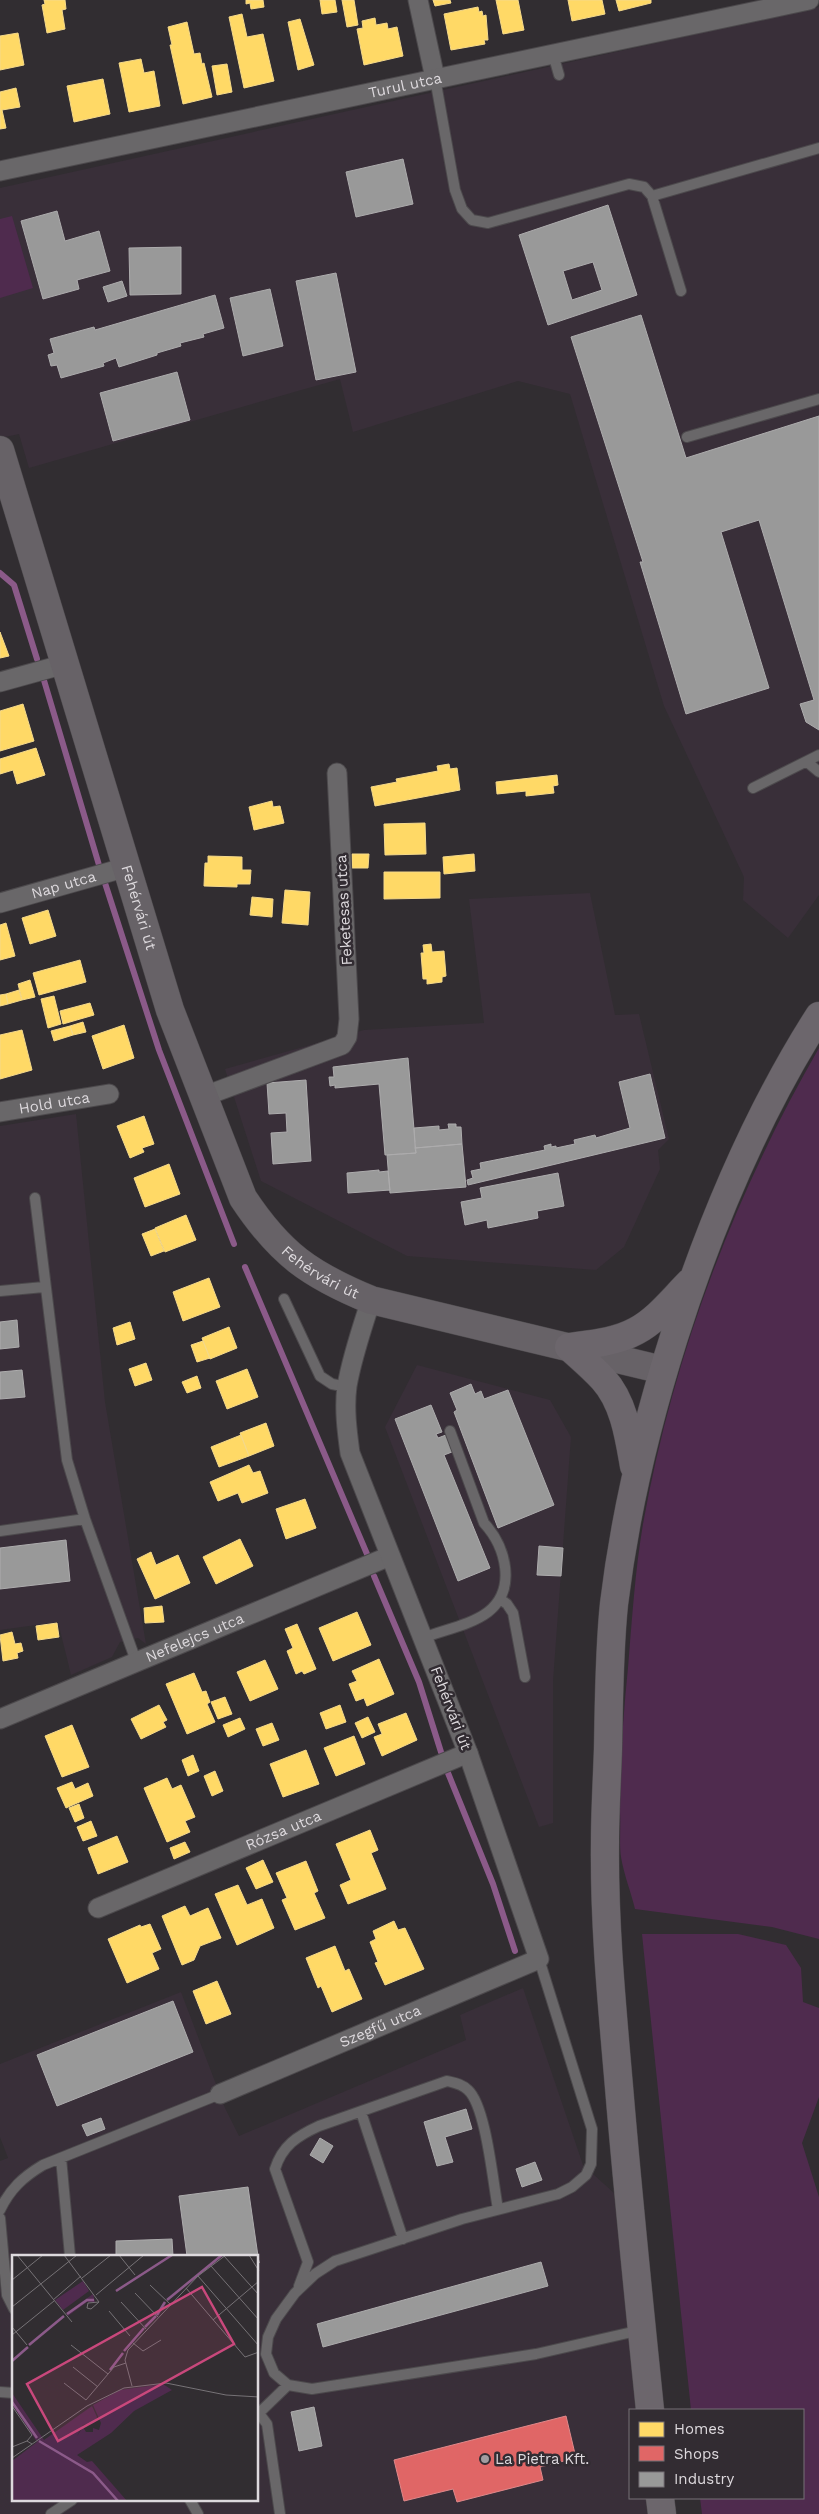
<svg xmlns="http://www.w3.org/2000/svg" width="819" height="2514" font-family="'Work Sans',sans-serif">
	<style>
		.built { fill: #392f39; fill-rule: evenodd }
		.green { fill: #4f2b4e }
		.homes { fill: #ffd966; stroke: #f5d98a }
		.shops { fill: #e06666; stroke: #df888a }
		.industry { fill: #999; stroke: #adacad; fill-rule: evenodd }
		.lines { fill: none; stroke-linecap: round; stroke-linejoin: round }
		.stream { stroke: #8b5a89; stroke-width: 6 }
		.lane-casing { stroke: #4c494c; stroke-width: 12 }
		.street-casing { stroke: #4c494c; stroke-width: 21 }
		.secondary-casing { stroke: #4c494c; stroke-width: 29 }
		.primary-casing { stroke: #4c494c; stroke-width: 29 }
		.lane { stroke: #696769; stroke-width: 10 }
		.street { stroke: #696769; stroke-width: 19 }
		.secondary { stroke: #676267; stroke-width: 28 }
		.primary { stroke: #6c666c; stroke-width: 28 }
		.poi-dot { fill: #a19da1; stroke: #322c32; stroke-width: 2 }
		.labels { text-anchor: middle; stroke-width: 5; stroke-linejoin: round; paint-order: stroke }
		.street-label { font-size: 15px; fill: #ddd9dd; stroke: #322c32 }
		.poi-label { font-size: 15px; fill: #ddd9dd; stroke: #322c32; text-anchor: start }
		.inset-river { fill: none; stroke: #8b5a89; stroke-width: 2.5 }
		.inset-road { fill: none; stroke: #767276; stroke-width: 1 }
		.view { fill: #c9487c; fill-opacity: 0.15; stroke: #c9487c; stroke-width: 2.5 }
		.inset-edge { fill: none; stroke: #ddd9dd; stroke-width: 2.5 }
	</style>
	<rect width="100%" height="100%" fill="#312d31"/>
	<!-- built -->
	<path class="built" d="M819,7V895L788,938L743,900L744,877L664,706L570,394L518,381L353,432L340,379L29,468L19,434L0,438V188Z
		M590,893L615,1015L639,1014L669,1139L658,1150L660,1169L624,1247L596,1270L407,1256L261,1181L225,1069L364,1030L484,1023L469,899Z
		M76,1114L105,1402L146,1644L138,1638L120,1642L112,1657L71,1675L58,1622L0,1630V1126Z
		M417,1365L550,1400L571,1437L553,1681V1823L539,1827L385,1427Z
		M523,1988L583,2165L635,2212L655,2410H630V2498H665L667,2514H0V2161L8,2158L0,2137V2064L181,1992L225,2108L239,2136L466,2040L460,2015ZM14,2256H258V2500H14Z"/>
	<!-- green -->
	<path class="green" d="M12,216L33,288L0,298V219Z
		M819,1048V1939L772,1927L635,1909C631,1892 624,1875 621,1857C619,1843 621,1827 620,1812C620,1764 623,1716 628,1668C632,1620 635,1571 643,1524C673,1357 734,1195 819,1048Z
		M642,1934H738L786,1945L801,1968L803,2002L819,2008V2097L802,2143L819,2197V2514H702L700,2498H803V2410H691Z"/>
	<!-- homes -->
	<path class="homes" d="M44,0H65L66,9L62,10L65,29L47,33L42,5L45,4Z
		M246,0H263L264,7L251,9L250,3L246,4Z
		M320,0H335L337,12L322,14Z
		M342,0H354L358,25L347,27Z
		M433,0H450L451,3L435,6Z
		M496,0H518L524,30L503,34Z
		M568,0H602L605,14L572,21Z
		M616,0H651V3L619,11Z
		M478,7L479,12L482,11L483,16L486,15L488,40H484L485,44L451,50L444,14Z
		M242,14L247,37L263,34L274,81L244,88L229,17Z
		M375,18L376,25L387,23L388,29L397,27L403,56L364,65L357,29L363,28L362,21Z
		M300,19L314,65L298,70L288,22Z
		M187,22L194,54L200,53L202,64L204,63L212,97L183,104L170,45H172L168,27Z
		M18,33L24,65L0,70V36Z
		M141,59L144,73L154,71L160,106L129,112L119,63Z
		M227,64L232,92L217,95L212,66Z
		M103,79L110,114L74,122L67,86Z
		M16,88L20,107L2,110L6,128L0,129V92Z
		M0,632L9,656L0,658Z
		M23,704L34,741L0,751V711Z
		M36,748L45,775L17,784L13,770L0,774V759Z
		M449,764L450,769L457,768L460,790L375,806L371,787L397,782L396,779L438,771L437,766Z
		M557,775L558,785L553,786L554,793L526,796V791L497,794L496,782Z
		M272,801L273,807L280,806L284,823L254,830L249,807Z
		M425,823L426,854L385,855L384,824Z
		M352,854H369L368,868H352Z
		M474,854L475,871L444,874L443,857Z
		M208,856L242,857V870H251L250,884H237V887L204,886L205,863H208Z
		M384,872H440V898L384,899Z
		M285,890L310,892L308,925L282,923Z
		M252,897L273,899L272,917L250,915Z
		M48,910L56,936L30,944L22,918Z
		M6,923L15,956L0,960V925Z
		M431,944L432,952L444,951L446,976L442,977V982L427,984V979H423L421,953H424L423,945Z
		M80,960L86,982L39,995L33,973Z
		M30,980L35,997L22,1000L18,984Z
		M19,990L22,1000L8,1004L6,994Z
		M6,994L8,1004L0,1006V995Z
		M54,996L61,1024L48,1028L41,999Z
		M90,1003L94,1015L63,1024L60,1011Z
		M83,1022L86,1032L73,1035L70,1026Z
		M124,1025L134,1058L103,1069L92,1036Z
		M70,1026L73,1035L54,1041L51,1031Z
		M22,1030L32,1070L0,1079V1035Z
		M144,1116L154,1144L142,1148L144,1152L130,1158L117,1126Z
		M169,1164L180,1194L145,1207L134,1178Z
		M186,1215L196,1240L165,1252L155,1228Z
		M155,1229L164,1251L151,1256L142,1234Z
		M209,1278L220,1307L183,1321L173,1292Z
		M130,1322L135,1339L117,1345L113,1328Z
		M229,1327L237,1348L210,1359L202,1338Z
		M203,1341L210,1358L197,1362L191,1345Z
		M146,1363L152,1380L135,1386L129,1369Z
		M247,1369L258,1397L227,1409L216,1381Z
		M197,1376L201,1388L187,1393L182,1382Z
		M266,1423L274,1446L249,1456L240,1433Z
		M241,1435L249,1456L219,1467L211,1447Z
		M249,1465L253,1473L260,1471L268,1493L242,1503L238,1493L218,1501L210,1482Z
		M305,1499L316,1528L286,1539L276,1509Z
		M240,1539L253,1566L216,1584L203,1557Z
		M151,1552L156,1565L178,1555L190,1583L155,1599L137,1559Z
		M162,1606L164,1622L145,1623L144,1608Z
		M357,1612L371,1645L333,1661L319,1628Z
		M57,1623L59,1637L38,1640L36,1626Z
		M297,1624L316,1669L304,1674L302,1671L296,1674L287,1651L293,1648L285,1629Z
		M12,1632L15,1644L21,1643L23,1651L17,1653L18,1658L3,1661L0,1635Z
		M379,1659L394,1694L367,1706L364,1698L356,1701L349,1684L357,1681L352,1671Z
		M265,1660L278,1689L250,1701L237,1672Z
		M194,1673L202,1692L206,1691L210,1702L207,1704L215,1722L187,1734L166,1684Z
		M225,1697L232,1714L218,1719L211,1702Z
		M159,1705L167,1720L163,1722L166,1727L141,1739L131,1719Z
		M340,1705L346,1722L326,1729L320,1713Z
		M406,1713L417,1740L382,1756L374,1737L382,1734L378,1724Z
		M368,1717L375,1732L362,1738L355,1723Z
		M240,1718L245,1729L228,1737L223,1725Z
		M272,1723L279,1740L263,1746L256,1729Z
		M72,1725L89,1767L62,1777L45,1736Z
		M354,1736L365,1764L336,1776L324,1748Z
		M306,1750L319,1784L283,1797L270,1764Z
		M193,1755L199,1771L188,1776L182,1760Z
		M215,1771L223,1791L212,1796L204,1776Z
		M167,1778L172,1789L181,1785L195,1817L185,1821L190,1832L167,1842L144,1788Z
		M72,1782L75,1789L88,1783L93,1796L66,1808L57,1788Z
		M79,1804L84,1818L75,1822L69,1808Z
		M91,1821L97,1836L83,1841L77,1827Z
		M370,1830L378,1850L371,1853L386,1889L348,1904L340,1885L351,1880L336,1844Z
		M117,1836L128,1862L98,1874L88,1848Z
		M185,1842L190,1852L174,1859L170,1848Z
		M263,1860L273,1882L256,1889L246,1868Z
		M306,1861L318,1891L314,1893L325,1918L295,1930L282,1900L287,1898L276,1873Z
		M238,1885L247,1905L262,1899L274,1928L237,1945L215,1894Z
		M185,1906L190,1916L208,1908L221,1938L200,1946L194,1960L182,1965L162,1916Z
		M394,1921L398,1930L405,1928L424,1969L385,1985L375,1963L378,1962L370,1942L376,1939L373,1931Z
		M150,1924L161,1949L152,1953L159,1969L127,1983L108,1939L140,1925L141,1927Z
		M335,1946L345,1971L349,1969L362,1999L332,2012L321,1986L318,1988L306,1958Z
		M217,1981L231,2014L206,2024L193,1991Z"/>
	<!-- shops -->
	<path class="shops" d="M566,2416L576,2458L540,2467L543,2480L457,2502L453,2489L404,2501L394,2460Z"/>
	<!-- industry -->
	<path class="industry" d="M403,159L413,204L356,217L346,172Z
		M608,205L637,295L548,325L519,235ZM593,262L602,290L572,300L563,271Z
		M57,211L65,241L99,231L110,271L77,280L79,289L43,299L21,221Z
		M181,247V294L130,295L129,248Z
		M336,273L356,372L316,380L296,281Z
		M122,281L127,296L108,302L103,287Z
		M270,289L283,346L243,356L230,298Z
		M215,295L224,328L203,334L204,337L180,343L181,346L157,353V355L119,367L116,358L103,363L104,366L61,378L57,365L51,366L48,355L54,353L50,339L94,327L95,330Z
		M641,315L686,458L819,416V730L806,722L800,704L814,700L759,520L721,532L769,688L686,714L640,562H643L571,337Z
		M177,372L190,420L113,441L100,393Z
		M408,1058L416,1153L385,1155L379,1084L335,1088V1085L330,1086L329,1077H334L333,1067Z
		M650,1074L665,1138L468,1185L467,1180L473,1178L471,1171L481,1169L480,1163L545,1150L544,1146L551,1144V1147L556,1146V1148L575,1144L574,1140L595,1135L596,1138L630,1128L619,1082Z
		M306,1080L311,1161L273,1164L271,1133L287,1132L286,1113L269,1114L267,1083Z
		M448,1124H456V1127H461L462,1144L415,1148L414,1128L439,1126V1130L449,1129Z
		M462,1144L466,1187L390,1193L387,1155L416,1153L415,1148Z
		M379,1170V1172L388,1171L390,1190L348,1193L347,1173Z
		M558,1173L564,1206L537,1211L538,1218L488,1228L487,1220L465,1225L461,1202L482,1198L480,1188Z
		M17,1320L19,1347L0,1349V1322Z
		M22,1370L25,1397L0,1399V1372Z
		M471,1384L475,1394L481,1391L484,1399L508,1390L554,1505L498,1528L454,1412L457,1410L450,1393Z
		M431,1405L442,1432L436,1434L438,1438L446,1435L452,1452L444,1455L490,1568L458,1581L395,1419Z
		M66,1540L70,1581L0,1589V1548Z
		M539,1546L563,1548L561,1576L537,1575Z
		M173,2001L193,2052L57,2106L37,2055Z
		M466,2109L472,2129L445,2137L453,2162L437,2166L424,2122Z
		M101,2118L105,2129L87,2136L82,2125Z
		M320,2138L333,2146L323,2163L310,2155Z
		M535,2162L542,2180L522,2187L516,2169Z
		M248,2187L259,2263L258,2256H187L179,2196Z
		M172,2239L173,2256H116V2241Z
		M541,2262L548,2286L323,2347L317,2324Z
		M314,2407L322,2446L299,2451L291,2412Z"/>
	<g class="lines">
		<!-- stream -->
		<path class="stream" d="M0,573L14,585L37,659
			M43,677L99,865
			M104,880L159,1050L234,1244
			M245,1267L367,1554
			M374,1576L419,1682L441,1752
			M448,1773L493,1884L515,1951"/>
		<defs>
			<path id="lane" d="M553,54L559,75
				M435,78L455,190L462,209L472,220L488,223L629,184L644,187L652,196L681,291
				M652,196L819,148
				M687,437L819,399
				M807,762L819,772
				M753,788L819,755
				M35,1198L67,1460L85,1519L136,1661
				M0,1291L44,1287
				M284,1299L320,1376L332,1384L347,1387
				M0,1531L85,1519
				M500,1599L507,1604L513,1613L525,1677
				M423,1638C443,1630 471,1625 488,1612C517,1589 506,1547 484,1523L450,1431
				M539,1959L592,2129L591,2164L586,2175L572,2187L558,2194L462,2219L335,2261L315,2274L295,2293L276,2319L268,2337L266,2354L274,2373L288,2385L312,2389L536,2354L641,2330
				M361,2112L403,2239
				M61,2158L70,2256
				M0,2210C10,2189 23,2177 43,2165L220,2094
				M0,2218L7,2295L14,2309
				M299,2286L308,2262L275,2169C282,2146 297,2136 319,2126L447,2081C455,2083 462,2084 468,2090C486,2106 493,2183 498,2209
				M0,2392L14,2393
				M258,2412L267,2424L280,2514
				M258,2414L288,2385
				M190,2500L198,2514
				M51,2514L72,2500"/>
			<g id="street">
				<path d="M418,0L435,78"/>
				<path id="s1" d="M0,171L809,0"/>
				<path d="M0,682L65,664"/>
				<path id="s2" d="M0,903L127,867"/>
				<path d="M202,1097L342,1045L347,1037L349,1019L337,773"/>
				<path id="s3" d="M0,1112L109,1094"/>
				<path id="s4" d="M0,1719L390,1556"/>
				<path id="s5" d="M98,1908L468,1753"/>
				<path id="s6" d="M220,2094L539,1959L468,1753L350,1453C347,1431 344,1408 347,1386C352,1357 362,1328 371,1300"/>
			</g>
			<g id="secondary">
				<path id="s7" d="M0,450L170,1010L243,1198C280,1254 310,1275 371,1300L663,1370"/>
			</g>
			<path id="primary" d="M569,1347C580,1357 592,1367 603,1379C624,1402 629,1437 634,1466
				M569,1347C591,1344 616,1342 636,1331C657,1320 673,1299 690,1282
				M650,2410C639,2303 628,2195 619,2087C612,2006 604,1924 605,1842C605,1811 607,1780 608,1749C609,1701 609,1652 614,1604C625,1513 646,1425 674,1337C710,1225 755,1116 819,1016
				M660,2498L662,2514"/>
		</defs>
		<!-- lane casing -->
		<use href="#lane" class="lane-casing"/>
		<!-- street casing -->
		<use href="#street" class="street-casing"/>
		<!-- secondary casing -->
		<use href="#secondary" class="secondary-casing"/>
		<!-- primary casing -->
		<use href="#primary" class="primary-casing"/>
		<!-- lane -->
		<use href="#lane" class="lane"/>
		<!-- street -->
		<use href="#street" class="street"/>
		<!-- secondary -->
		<use href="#secondary" class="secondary"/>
		<!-- primary -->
		<use href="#primary" class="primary"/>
	</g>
	<!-- markers -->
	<circle class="poi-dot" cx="485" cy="2459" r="5"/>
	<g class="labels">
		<!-- street labels -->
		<g class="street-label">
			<text dy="5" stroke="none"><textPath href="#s1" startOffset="414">Turul utca</textPath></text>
			<text dy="5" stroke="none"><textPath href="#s2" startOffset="66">Nap utca</textPath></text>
			<text dy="5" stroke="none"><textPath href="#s7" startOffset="478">Fehérvári út</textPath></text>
			<text transform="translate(344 910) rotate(-93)" y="5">Feketesas utca</text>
			<text dy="5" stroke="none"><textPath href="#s3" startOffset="55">Hold utca</textPath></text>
			<text dy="5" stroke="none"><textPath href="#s7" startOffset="896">Fehérvári út</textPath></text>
			<text dy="5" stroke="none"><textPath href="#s4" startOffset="211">Nefelejcs utca</textPath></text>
			<text transform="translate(451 1708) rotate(69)" y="5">Fehérvári út</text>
			<text dy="5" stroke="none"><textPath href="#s5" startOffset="201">Rózsa utca</textPath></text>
			<text dy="5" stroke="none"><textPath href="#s6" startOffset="174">Szegfű utca</textPath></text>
		</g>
		<!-- poi labels -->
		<g class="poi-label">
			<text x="495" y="2464">La Pietra Kft.</text>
		</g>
	</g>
	<!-- overview -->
	<g transform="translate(12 2255)">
		<rect width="246" height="246" fill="#312d31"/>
		<path d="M71,26L77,36L51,55L43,45ZM81,39L83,47H75L56,61L54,58ZM151,129L160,135L122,156L99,178L65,200L75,207L80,206L115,246H0V206L25,187L0,149V138L32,185L80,151L85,162L82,168L71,170L65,181L71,172L74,177H81V173L87,175L89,168L81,150L108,135Z" fill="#4f2b4e"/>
		<path class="inset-river" d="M104,36L160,0M155,45L210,0M55,59L75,45H82M145,60L153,47M133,72L144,61M17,90L52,61M112,96L132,73M0,106L16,92M98,115L111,98M0,147L25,183M27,186L81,218L106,246"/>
		<path class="inset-road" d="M5,0L60,67M52,0L87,47M107,0L123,20M237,0L247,16M212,1L247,40M199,11L247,65M186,21L247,91M70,23L99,0M0,25L31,0M138,30L158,49M174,33L233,102L247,97M123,38L146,62M84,40L132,0M41,45L69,21M87,47L79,54L75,53L76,48ZM109,47L134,74M0,52L65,0M97,56L118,81M201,65L247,26M0,72L15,90M0,80L42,46M121,88L131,96L149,85M59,90L96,119M61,112L86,132M52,128L74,145L102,112L114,108M120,131L113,105L116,95L186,21L214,0M0,151L20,180L15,186M0,192L15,186L20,189M0,203L75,151L112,133L154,128L214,140L247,142"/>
		<path class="view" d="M190,32L222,89L46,186L15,129Z"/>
		<rect width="246" height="246" class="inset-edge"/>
	</g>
	<!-- legend -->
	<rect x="629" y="2409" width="175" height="90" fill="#322c32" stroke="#767176"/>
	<rect x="639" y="2422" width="25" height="15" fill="#ffd966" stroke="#767176"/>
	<text x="674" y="2434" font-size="15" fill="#ddd9dd">Homes</text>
	<rect x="639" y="2446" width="25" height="15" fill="#e06666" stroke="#767176"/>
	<text x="674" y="2459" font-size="15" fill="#ddd9dd">Shops</text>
	<rect x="639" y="2472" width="25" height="15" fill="#999999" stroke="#767176"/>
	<text x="674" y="2484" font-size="15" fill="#ddd9dd">Industry</text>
</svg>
